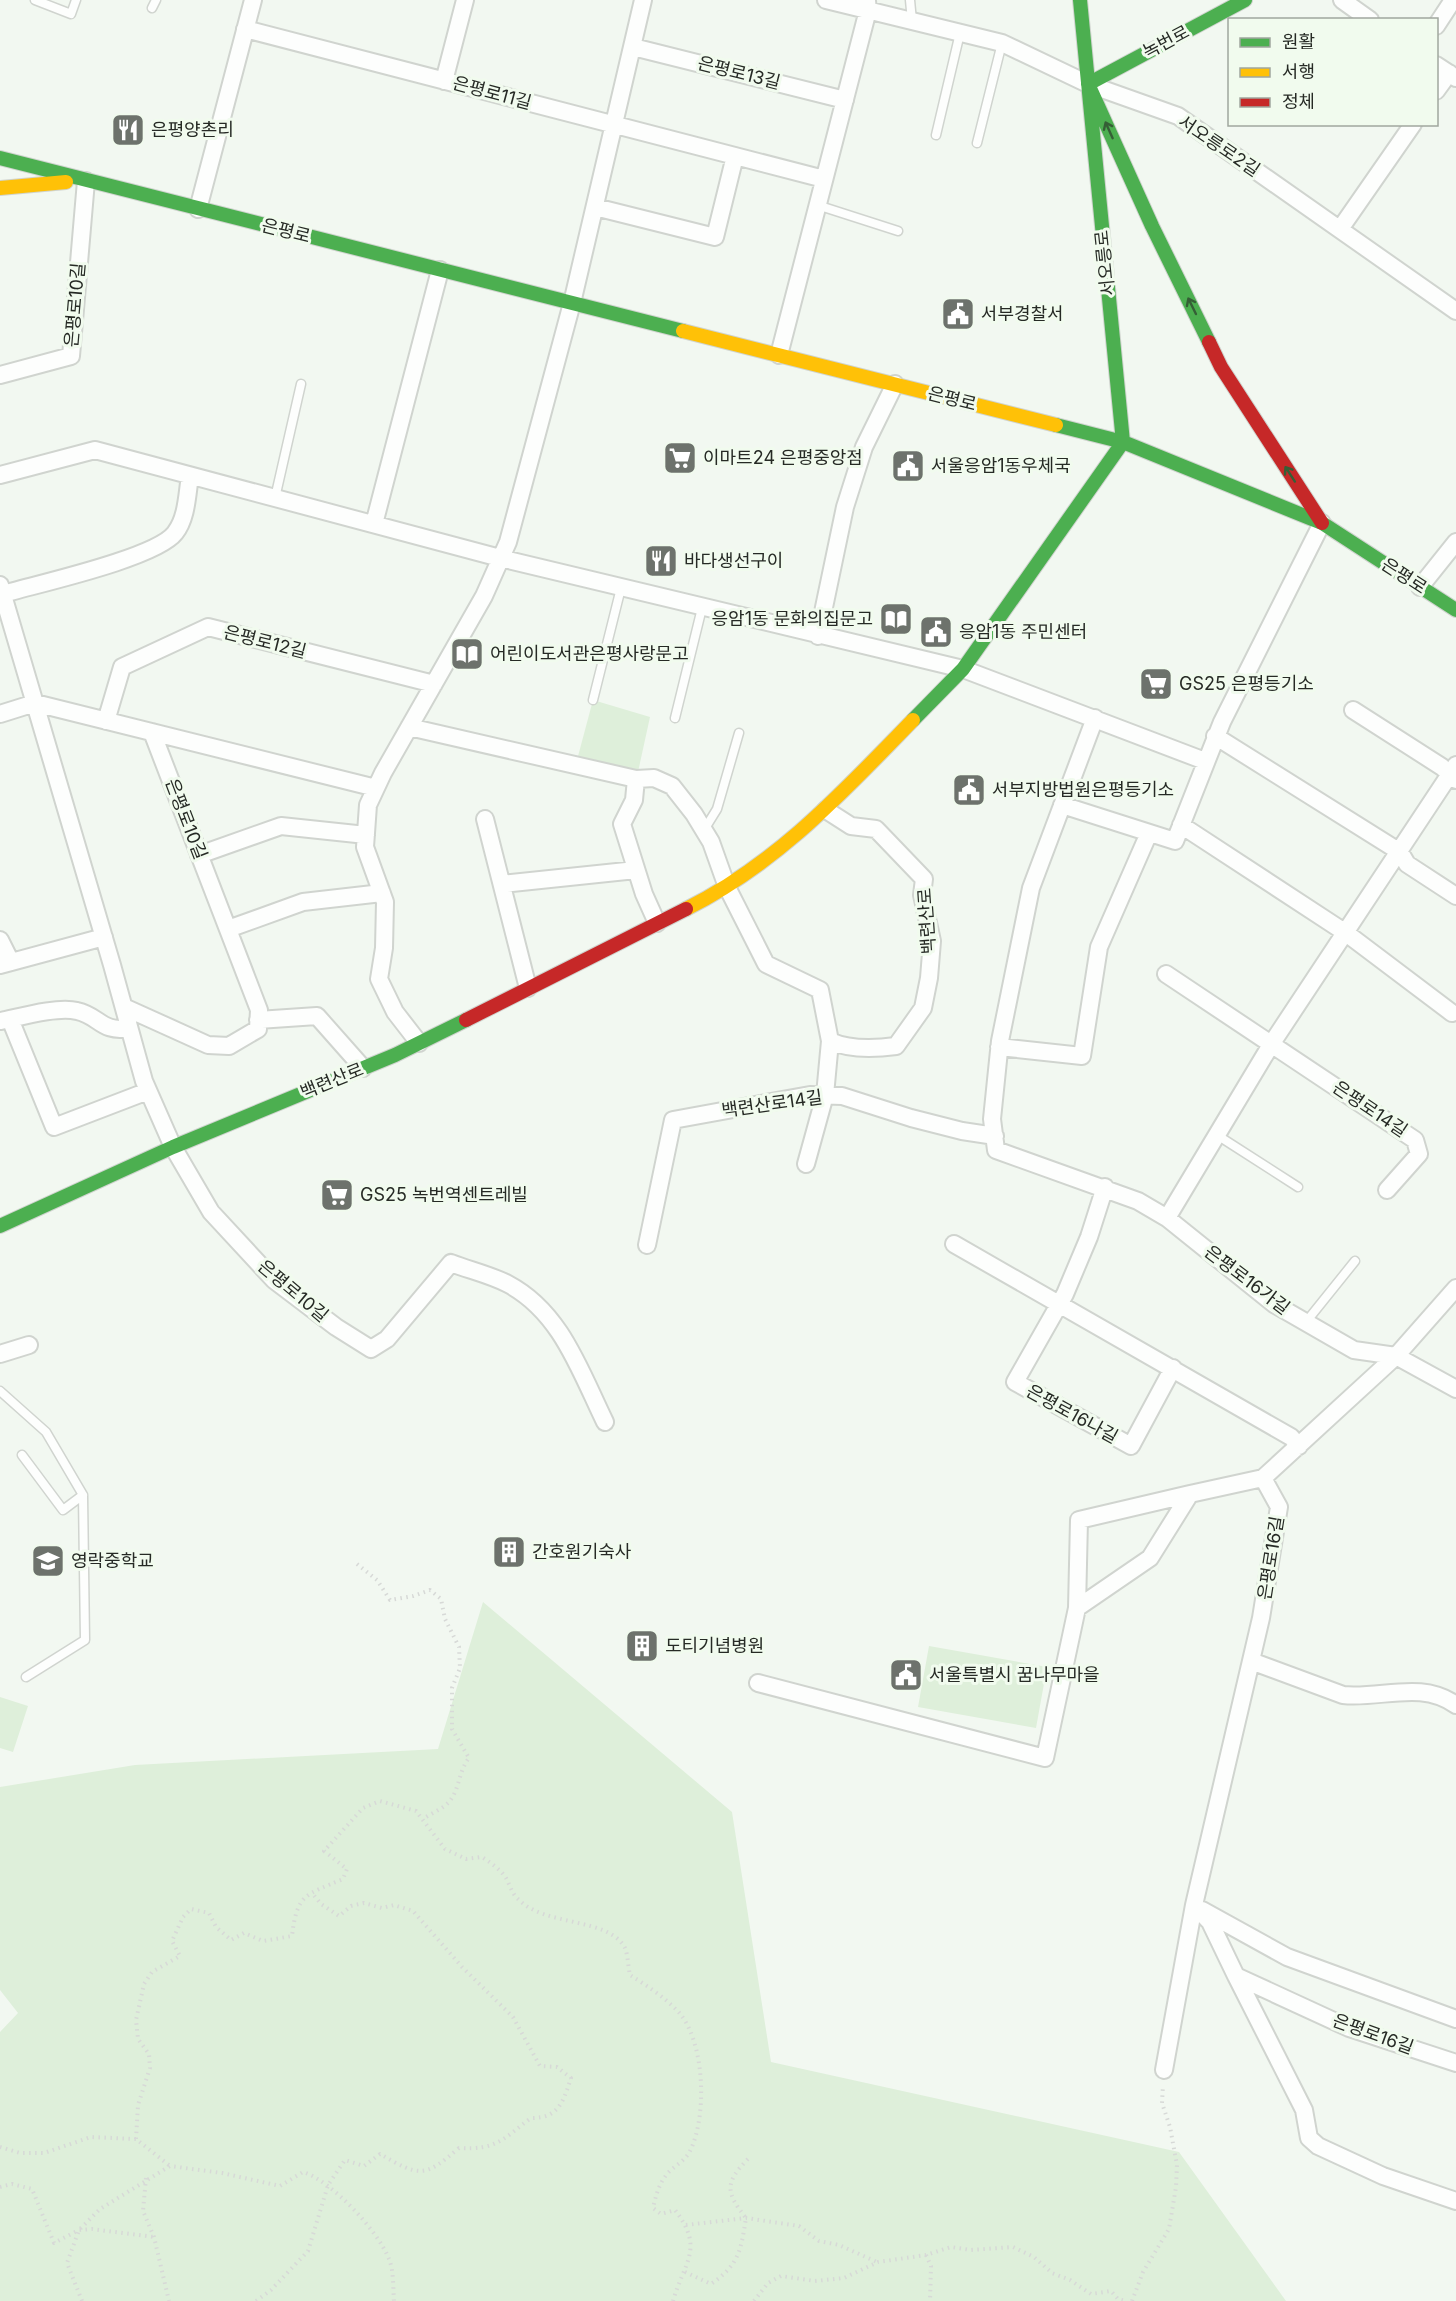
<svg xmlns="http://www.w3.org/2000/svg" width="1456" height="2301" font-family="Inter,'Noto Sans KR',sans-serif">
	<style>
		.green { fill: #deefda }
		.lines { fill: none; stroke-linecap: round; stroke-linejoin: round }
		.lane-casing { stroke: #d0d4cf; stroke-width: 11 }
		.street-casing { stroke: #d0d4cf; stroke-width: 20 }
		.fast-casing { stroke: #d0d4cf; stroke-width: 16 }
		.slow-casing { stroke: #d0d4cf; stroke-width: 16 }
		.jam-casing { stroke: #d0d4cf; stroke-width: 16 }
		.path { stroke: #d7d9d7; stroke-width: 4; stroke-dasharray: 1.5 4.5; stroke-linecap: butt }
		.lane { stroke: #fdfefd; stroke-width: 8 }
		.street { stroke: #fdfefd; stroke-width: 16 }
		.fast { stroke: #4caf50; stroke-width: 14 }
		.slow { stroke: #ffc107; stroke-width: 14 }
		.jam { stroke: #c62828; stroke-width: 14 }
		.oneway { stroke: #355f36 }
		.labels { text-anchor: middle; stroke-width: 6; stroke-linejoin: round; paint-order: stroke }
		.street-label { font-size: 18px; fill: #262a25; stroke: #f1fbee }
		.poi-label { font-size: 18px; fill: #262a25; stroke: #f1fbee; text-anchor: start }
	</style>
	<rect width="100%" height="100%" fill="#f2f8f1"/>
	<!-- green -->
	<path class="green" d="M593,700L650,717L638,772L577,760Z
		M483,1602L732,1812L771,2062L1179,2152L1286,2301H0V2032L18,2013L0,1990V1787L135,1765L438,1749Z
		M929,1646L1047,1667L1036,1728L918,1707Z
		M0,1697L28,1706L13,1752L0,1748Z"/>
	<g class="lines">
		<defs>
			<path id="lane" d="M35,0L71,14L76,0
				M910,0L912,21
				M152,8L156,0
				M936,135L960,33
				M977,143L1002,43
				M817,205L898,231
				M275,498L301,384
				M593,700L621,588
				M675,718L702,608
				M704,830L717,809L739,733
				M1217,1135L1298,1187
				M1306,1322L1355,1261
				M0,1391L46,1432L83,1495L85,1640L26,1677
				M22,1455L63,1510L83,1495"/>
			<path id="street" d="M826,0L1002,43L1088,84L1178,116L1456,311
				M1342,0L1370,20
				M1436,26L1453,0
				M245,29L824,179
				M633,47L845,100
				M1436,65L1456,78
				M444,81L465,0
				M1436,91L1449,73
				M595,207L715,237L735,156
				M198,209L253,0
				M1340,229L1413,124
				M779,355L868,10L867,1
				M0,375L71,356L86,181
				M0,475L95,450L500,558L963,669L1205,761
				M374,524L440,270
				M0,585L112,965L144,1081L173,1147L211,1212L274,1280L336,1327L371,1349L387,1339L451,1263C469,1270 491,1275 508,1284C561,1312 580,1371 605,1422
				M1420,587L1456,542
				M3,594C37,584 156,558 175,533C187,518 187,494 190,476
				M818,636L845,507L864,447L895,384
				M1353,710L1442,767L1456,780
				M0,714L35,703L376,788
				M1095,718L1031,888L1000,1041L992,1119L996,1150L1138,1201L1167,1218L1274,1304L1354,1350L1396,1356L1456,1389
				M106,721L122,667L208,627L434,684
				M409,727L636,779L654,778L672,786L694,814L711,842L727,887L766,964L820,990L830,1041L825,1095L806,1164
				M1215,736L1400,852L1407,864L1456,896
				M636,779L634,800L622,824L644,894L657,923
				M1062,805L1175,841L1222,722L1322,523
				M826,810L851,826L876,829L924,879L922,895L932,941L929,978L923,1008L896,1046C874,1049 850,1050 830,1041
				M485,819L528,988
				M1181,825L1346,933L1452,1013
				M199,855L281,826L366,835
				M502,884L636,870
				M228,929L303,902L382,893
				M0,940L11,962
				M0,965L104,937
				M1166,974L1415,1140L1419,1154L1387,1190
				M124,1007L208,1045L229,1046L258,1029L259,1010L152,732
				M10,1019L54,1127L148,1091
				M258,1020L317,1016L363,1068
				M1,1021C20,1017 58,1006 77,1011C100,1016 101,1033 129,1028
				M419,1043L395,1012L379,979L384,948L385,902L365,847L368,805L383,773L484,596L508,542L572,303L643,0
				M999,1047L1082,1056L1099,947L1149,833
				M1105,1187L1089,1237L1065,1294L1015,1382L1131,1446L1173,1368
				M1167,1218L1272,1043L1456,765
				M954,1244L1291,1437L1299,1446
				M647,1245L673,1120L810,1095L842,1096L911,1118L962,1131L995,1136
				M0,1354L29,1345
				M1077,1608L1079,1520L1190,1494
				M1251,1661L1343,1695C1382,1699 1421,1680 1456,1705
				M758,1683L1045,1758L1077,1608L1150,1558L1190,1494L1263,1478
				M1194,1905L1210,1922L1236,1976L1349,2028L1456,2063
				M1202,1910L1287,1957L1456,2019
				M1236,1976L1304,2110L1309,2138L1318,2146L1383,2176L1456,2201
				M1164,2070L1194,1905L1261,1618L1279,1507L1263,1478L1396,1356L1456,1288"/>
			<path id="fast" d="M1080,0L1123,442
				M0,158L683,331
				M1209,342L1152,226L1088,84L1245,0
				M1056,425L1123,442L1322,523L1456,610
				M913,720L963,669L1123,442
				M0,1226L173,1147L395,1055L466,1020"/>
			<path id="slow" d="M0,188L66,182
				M683,331L1056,425
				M686,909C778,863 842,793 913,720"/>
			<path id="jam" d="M1209,342L1221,367L1322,523
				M466,1020L686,909"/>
		</defs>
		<!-- lane casing -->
		<use href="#lane" class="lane-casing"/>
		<!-- street casing -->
		<use href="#street" class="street-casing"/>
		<!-- fast casing -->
		<use href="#fast" class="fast-casing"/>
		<!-- slow casing -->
		<use href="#slow" class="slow-casing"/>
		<!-- jam casing -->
		<use href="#jam" class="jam-casing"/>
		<!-- path -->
		<path class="path" d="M357,1564L377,1580L390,1600L413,1596L430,1590L441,1599L445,1619L459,1647L460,1668L452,1688V1729L469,1758C458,1772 460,1790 448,1803C442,1809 430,1814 423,1819
			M136,2139L138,2105L150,2068L149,2054L138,2039L136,2020L144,1984L152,1972L180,1956L172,1941L183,1917L191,1909L209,1913L216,1927L231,1940L244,1933L263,1941L292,1936C297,1893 306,1895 343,1879L347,1869L324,1851L363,1808L380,1801L416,1811L445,1849L466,1859L482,1857C491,1863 500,1869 506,1878C510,1885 512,1894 518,1899C545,1927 609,1917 625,1948C628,1955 628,1967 630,1975C646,1985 669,2000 681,2015C705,2046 707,2117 690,2151C685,2161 674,2166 667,2174C659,2184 656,2195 653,2208L661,2214L675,2210C705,2249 684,2262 673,2301
			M0,2147L20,2153H44L91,2137L136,2139L170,2166
			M146,2178L143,2211L154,2237L169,2301
			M0,2187L12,2184L32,2189L54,2243L79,2230L92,2229L154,2237
			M686,2225L746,2218L799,2226L819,2241L839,2245L877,2262
			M926,2255L931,2266L930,2301
			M685,2272L711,2284C739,2265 741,2250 746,2218C726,2193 724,2183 748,2159
			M82,2301L67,2263L79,2230L100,2209L170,2166L222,2173L280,2186L303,2172C332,2181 378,2231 389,2259C394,2271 393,2289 394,2301
			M256,2301L271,2290L308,2251L328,2185L345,2160L364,2166L380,2154C420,2177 424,2178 459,2148C497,2150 503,2139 531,2118C559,2118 563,2102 571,2078L557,2067L540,2066L513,2017L462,1967L413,1911L394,1905L382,1908L364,1903L351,1906L339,1916L321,1904L312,1893
			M754,2301L768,2283L781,2276L815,2281L844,2278L878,2262L926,2255L951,2247L971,2250L1013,2247L1034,2257L1052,2273L1070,2280L1091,2294L1111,2291L1118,2299L1126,2301
			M1132,2301L1143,2272L1169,2229L1176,2187L1177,2165L1170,2127L1162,2103L1163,2085"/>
		<!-- lane -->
		<use href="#lane" class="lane"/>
		<!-- street -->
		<use href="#street" class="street"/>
		<!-- fast -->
		<use href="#fast" class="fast"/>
		<!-- slow -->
		<use href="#slow" class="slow"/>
		<!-- jam -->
		<use href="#jam" class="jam"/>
	</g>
	<!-- one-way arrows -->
	<defs><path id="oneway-shaft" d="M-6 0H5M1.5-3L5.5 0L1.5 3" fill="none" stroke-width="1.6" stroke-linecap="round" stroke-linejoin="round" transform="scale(1.5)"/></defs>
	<g class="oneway">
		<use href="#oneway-shaft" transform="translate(1109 130) rotate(-114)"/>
		<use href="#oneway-shaft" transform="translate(1192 306) rotate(-116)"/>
		<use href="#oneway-shaft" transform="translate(1290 474) rotate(-123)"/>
	</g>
	<!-- icons -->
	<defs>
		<symbol id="restaurant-square" viewBox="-11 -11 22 22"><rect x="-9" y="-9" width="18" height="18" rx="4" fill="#6d726c" stroke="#f1fbee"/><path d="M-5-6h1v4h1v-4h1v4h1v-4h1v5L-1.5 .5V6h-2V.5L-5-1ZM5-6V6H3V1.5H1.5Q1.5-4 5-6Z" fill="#fff"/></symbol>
		<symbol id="civic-square" viewBox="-11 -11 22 22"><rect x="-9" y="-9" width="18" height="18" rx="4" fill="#6d726c" stroke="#f1fbee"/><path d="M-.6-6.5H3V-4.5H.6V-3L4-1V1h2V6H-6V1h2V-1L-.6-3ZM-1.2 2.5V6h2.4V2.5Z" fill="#fff"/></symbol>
		<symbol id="supermarket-square" viewBox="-11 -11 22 22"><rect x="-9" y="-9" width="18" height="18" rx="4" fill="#6d726c" stroke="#f1fbee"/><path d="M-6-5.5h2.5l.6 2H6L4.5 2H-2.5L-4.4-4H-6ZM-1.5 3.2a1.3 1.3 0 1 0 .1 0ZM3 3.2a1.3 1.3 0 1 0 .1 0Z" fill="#fff"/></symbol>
		<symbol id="library-square" viewBox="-11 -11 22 22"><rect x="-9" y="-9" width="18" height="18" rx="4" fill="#6d726c" stroke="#f1fbee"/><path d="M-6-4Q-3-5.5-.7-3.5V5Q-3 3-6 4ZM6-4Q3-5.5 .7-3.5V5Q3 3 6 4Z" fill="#fff"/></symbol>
		<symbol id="building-square" viewBox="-11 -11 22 22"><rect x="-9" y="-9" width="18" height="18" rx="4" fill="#6d726c" stroke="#f1fbee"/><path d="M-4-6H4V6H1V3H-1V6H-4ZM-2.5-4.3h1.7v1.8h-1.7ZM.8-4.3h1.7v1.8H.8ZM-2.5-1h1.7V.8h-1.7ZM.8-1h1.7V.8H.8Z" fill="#fff"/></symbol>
		<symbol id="school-square" viewBox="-11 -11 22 22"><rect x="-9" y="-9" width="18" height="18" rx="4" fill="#6d726c" stroke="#f1fbee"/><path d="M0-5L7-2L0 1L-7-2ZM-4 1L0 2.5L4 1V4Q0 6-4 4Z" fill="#fff"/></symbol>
	</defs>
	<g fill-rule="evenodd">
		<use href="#restaurant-square" x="109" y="111" width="38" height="38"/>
		<use href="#civic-square" x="939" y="295" width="38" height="38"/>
		<use href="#supermarket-square" x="661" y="439" width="38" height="38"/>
		<use href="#civic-square" x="889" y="447" width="38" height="38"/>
		<use href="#restaurant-square" x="642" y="542" width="38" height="38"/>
		<use href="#library-square" x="877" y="600" width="38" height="38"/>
		<use href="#civic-square" x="917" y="613" width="38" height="38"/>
		<use href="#library-square" x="448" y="635" width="38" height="38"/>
		<use href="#supermarket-square" x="1137" y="665" width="38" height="38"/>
		<use href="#civic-square" x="950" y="771" width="38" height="38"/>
		<use href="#supermarket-square" x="318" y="1176" width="38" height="38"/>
		<use href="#building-square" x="490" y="1533" width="38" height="38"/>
		<use href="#school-square" x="29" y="1542" width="38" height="38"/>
		<use href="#building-square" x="623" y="1627" width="38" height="38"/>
		<use href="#civic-square" x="887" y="1656" width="38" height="38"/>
	</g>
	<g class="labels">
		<!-- street labels -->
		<g class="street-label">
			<text transform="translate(1166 42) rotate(-28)" y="6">녹번로</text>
			<text transform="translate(739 73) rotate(14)" y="6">은평로13길</text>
			<text transform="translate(492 93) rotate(15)" y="6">은평로11길</text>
			<text transform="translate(1219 146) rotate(34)" y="6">서오릉로2길</text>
			<text transform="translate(286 231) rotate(14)" y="6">은평로</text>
			<text transform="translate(1105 263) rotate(-96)" y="6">서오릉로</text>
			<text transform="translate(75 305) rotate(-85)" y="6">은평로10길</text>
			<text transform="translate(952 399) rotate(14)" y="6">은평로</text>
			<text transform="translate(1404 576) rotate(33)" y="6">은평로</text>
			<text transform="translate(265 642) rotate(14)" y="6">은평로12길</text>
			<text transform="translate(186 819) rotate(69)" y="6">은평로10길</text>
			<text transform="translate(927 921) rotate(-94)" y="6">백련산로</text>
			<text transform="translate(332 1081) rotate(-22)" y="6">백련산로</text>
			<text transform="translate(772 1104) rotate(-8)" y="6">백련산로14길</text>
			<text transform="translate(1370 1109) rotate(34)" y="6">은평로14길</text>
			<text transform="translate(1247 1280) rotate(37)" y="6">은평로16가길</text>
			<text transform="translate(293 1291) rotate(40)" y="6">은평로10길</text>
			<text transform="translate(1072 1414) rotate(29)" y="6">은평로16나길</text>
			<text transform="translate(1271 1558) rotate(-81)" y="6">은평로16길</text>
			<text transform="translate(1373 2034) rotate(20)" y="6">은평로16길</text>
		</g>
		<!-- poi labels -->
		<g class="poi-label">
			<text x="151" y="136">은평양촌리</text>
			<text x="981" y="320">서부경찰서</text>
			<text x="703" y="464">이마트24 은평중앙점</text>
			<text x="931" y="472">서울응암1동우체국</text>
			<text x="684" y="567">바다생선구이</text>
			<text x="873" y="625" text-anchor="end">응암1동 문화의집문고</text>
			<text x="959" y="638">응암1동 주민센터</text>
			<text x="490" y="660">어린이도서관은평사랑문고</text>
			<text x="1179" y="690">GS25 은평등기소</text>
			<text x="992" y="796">서부지방법원은평등기소</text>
			<text x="360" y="1201">GS25 녹번역센트레빌</text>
			<text x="532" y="1558">간호원기숙사</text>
			<text x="71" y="1567">영락중학교</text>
			<text x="665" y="1652">도티기념병원</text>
			<text x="929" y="1681">서울특별시 꿈나무마을</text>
		</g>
	</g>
	<!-- legend -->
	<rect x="1228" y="18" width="210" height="108" fill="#f1fbee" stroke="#a0a79e" stroke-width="1.5"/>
	<rect x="1240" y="38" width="30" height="9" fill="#4caf50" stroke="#a0a79e" stroke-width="1.5"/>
	<text x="1282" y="48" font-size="18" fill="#262a25">원활</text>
	<rect x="1240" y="68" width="30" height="9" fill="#ffc107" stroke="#a0a79e" stroke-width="1.5"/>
	<text x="1282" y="78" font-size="18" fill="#262a25">서행</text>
	<rect x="1240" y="98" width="30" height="9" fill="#c62828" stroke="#a0a79e" stroke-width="1.5"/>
	<text x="1282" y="108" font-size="18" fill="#262a25">정체</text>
</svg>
